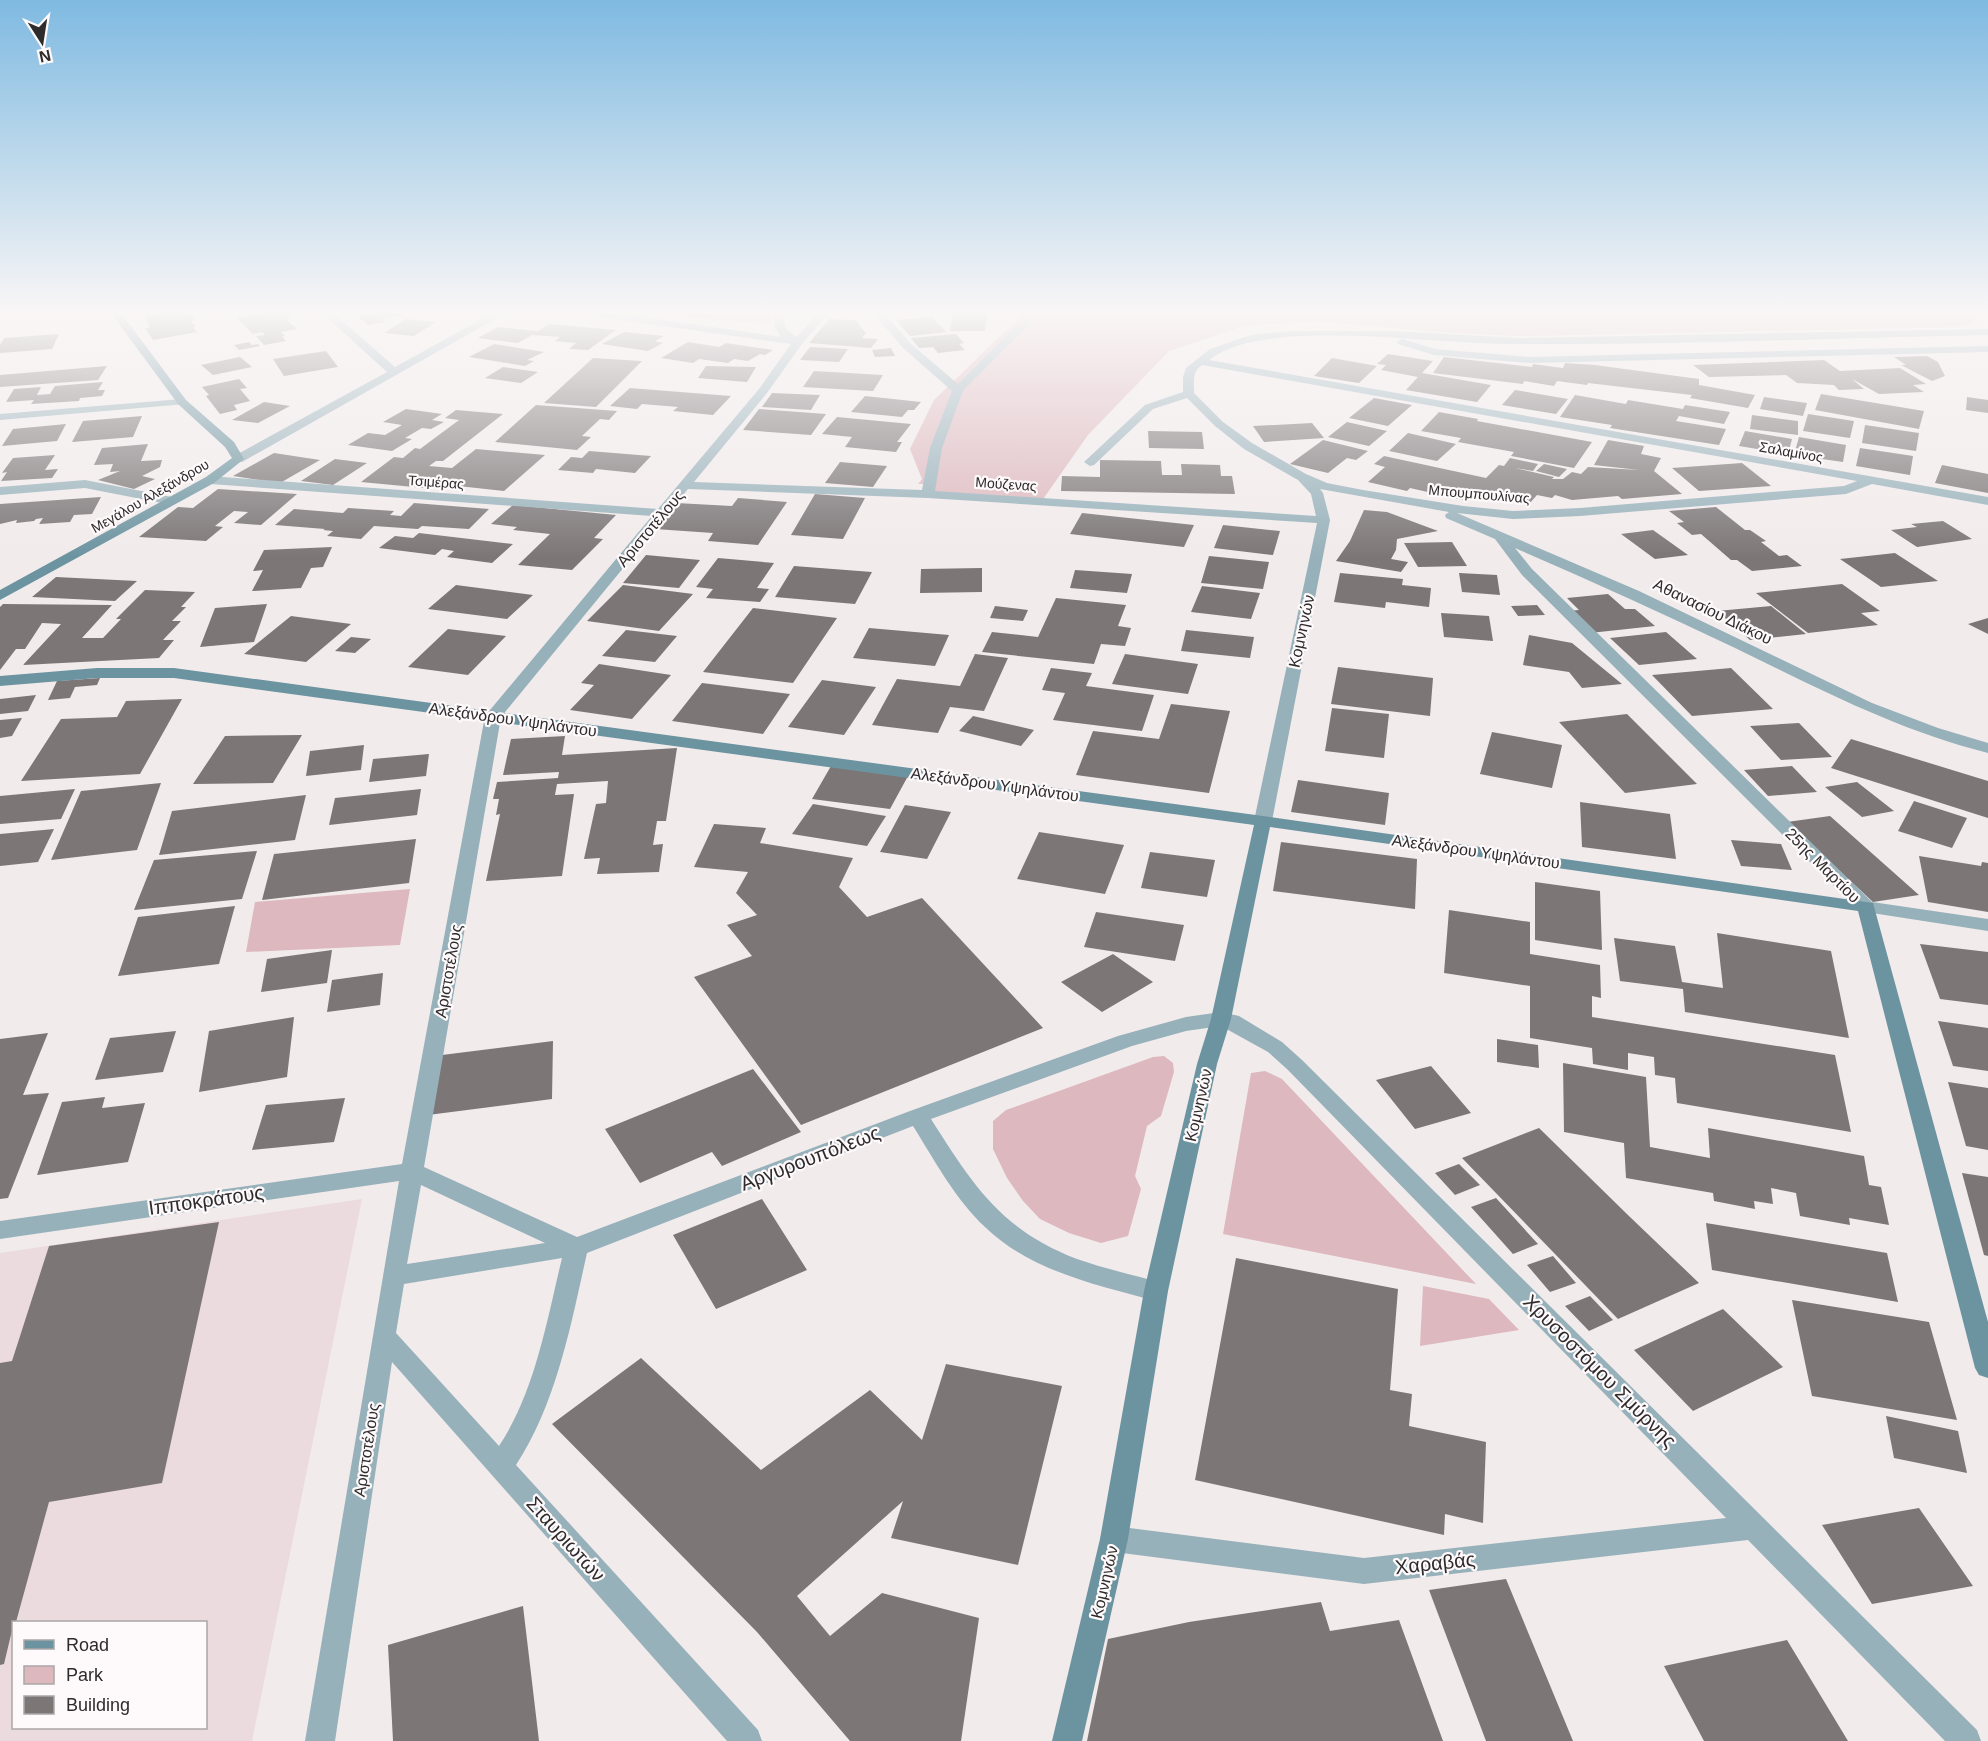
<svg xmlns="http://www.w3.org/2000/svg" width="1988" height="1741" font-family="Arial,sans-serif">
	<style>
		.built { fill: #ebdbde; fill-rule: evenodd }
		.green { fill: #ddb8be }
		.building { fill: #7c7677 }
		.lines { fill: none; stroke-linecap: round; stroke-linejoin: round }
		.street { fill: #97b1ba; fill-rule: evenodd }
		.secondary { fill: #6c94a0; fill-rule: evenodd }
		.labels { text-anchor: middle; stroke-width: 4.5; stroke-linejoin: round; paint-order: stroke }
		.far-street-label { font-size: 14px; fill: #2e2b2c; stroke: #fef9fa }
		.street-label { font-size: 16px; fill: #2e2b2c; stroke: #fef9fa }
		.near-street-label { font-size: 20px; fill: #2e2b2c; stroke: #fef9fa }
	</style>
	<rect width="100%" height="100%" fill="#f2ebec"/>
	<!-- built -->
	<path class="built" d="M362,1199L252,1741H0V1253ZM14,1622H206V1728H14Z"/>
	<!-- green -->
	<path class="green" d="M683,313H771V324L682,317Z
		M1024,313H1959L1974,317V323L1960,327L1518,336L1452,333L1316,321L1244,326L1169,351L1088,435L1041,502L928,494L924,484H918L922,479L910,449L934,400Z
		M410,889L400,945L246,952L255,902Z
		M1164,1056L1173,1063L1174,1072L1161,1116L1147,1126L1135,1176L1141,1189L1128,1236L1101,1243L1069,1233L1040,1219L1023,1201L1007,1178L993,1149V1121L1006,1110L1153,1057Z
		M1265,1071L1282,1079L1476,1284L1223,1234L1251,1073Z
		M1423,1286L1489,1299L1519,1330L1420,1346Z"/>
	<!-- building -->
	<path class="building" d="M156,313H189L195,320L191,321L196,326L193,327L197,332L153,340L145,328H150L144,315Z
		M265,313H286L291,318L286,319L297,329L281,332L285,336H282L286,341L264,345L256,336L265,335L262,332L253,334L237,318Z
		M371,313H401L403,315L382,319L385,322L368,325L357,316Z
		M953,313H987L985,331H950Z
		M932,317L946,332L910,336L896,320Z
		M406,319L436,322L414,336L384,333Z
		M829,319L855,320L866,333L862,338L878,339L871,348L809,343Z
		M549,324L616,330L588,350L569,349L576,343L555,341L560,337L532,335L518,343L478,338L498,327L538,331Z
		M624,332L664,336L655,341L663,343L648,351L602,344Z
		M59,334L52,349L0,353V345L4,338Z
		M956,334L964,343L959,344L965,350L938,353L933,347L919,348L911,338Z
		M249,342L252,345L258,344L260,346L239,350L234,345Z
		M688,342L719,347L726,343L773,350L765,355L760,354L748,361L734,359L728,363L699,359L693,363L661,358Z
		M494,344L544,352L527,360L534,361L525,366L469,357Z
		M810,347L848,349L839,362L800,360Z
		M891,348L895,356L875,357L872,350Z
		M326,351L338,367L284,376L273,359Z
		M1388,354L1433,361L1422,373L1491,385L1477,402L1406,390L1418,377L1381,370L1386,365L1377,364Z
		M1927,356L1938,362L1945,376L1932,381L1901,365H1906L1894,357Z
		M240,357L252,367L213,375L201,365Z
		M1444,357L1532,367L1533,364L1563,368L1565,363L1595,365L1699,379V385L1755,395L1748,408L1690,398L1692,395L1588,383L1587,385L1557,381L1554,386L1524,381L1523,384L1433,373Z
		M593,358L642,361L596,407L544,403Z
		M1332,358L1377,366L1359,383L1314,376Z
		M1824,360L1840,371L1900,368L1926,384L1913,385L1924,392L1879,394L1852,379L1864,389L1839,390L1834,385L1797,383L1786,375L1709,377L1693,365Z
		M107,366L98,380L0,387V375Z
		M706,366L756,367L747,382L698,378Z
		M503,367L538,372L521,383L485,378Z
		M814,371L883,375L873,391L803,387Z
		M239,379L247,388L240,389L250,401L234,405L237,410L220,414L206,396L209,395L202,387Z
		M103,382L98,390H105L102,396L80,398L79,401L31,404L34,400L6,402L14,389L41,387L37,395L50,394L55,386Z
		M630,388L731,396L713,415L673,411L678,407L642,404L637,409L610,406Z
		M1515,390L1568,399L1556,414L1502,405Z
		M772,393L820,395L811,410L762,407Z
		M1821,394L1924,411L1919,429L1815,410Z
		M1575,395L1626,404L1628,400L1683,409L1685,405L1730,412L1724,424L1679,416L1676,421L1726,429L1719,445L1610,428L1612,425L1560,417Z
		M865,396L921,402L914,410H908L902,417L851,412Z
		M1764,397L1807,403L1803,416L1760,409Z
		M1967,397L1988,400V413L1966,410Z
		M1374,398L1412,405L1388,426L1349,418Z
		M264,402L290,406L258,423L232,420Z
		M536,405L617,411L609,420L600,419L582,436L591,437L577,450L495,442Z
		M406,409L442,414L432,420L444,422L431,429L422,428L405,438L412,439L392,451L348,445L368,433L385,435L402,425L383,422Z
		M759,409L826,414L811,435L743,430Z
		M456,410L503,414L443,461H436L429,466L452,468L476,449L545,455L504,491L440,484L435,489L361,482L394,457L403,458L415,448L420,449L459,420L445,418Z
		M1439,412L1478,419L1477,421L1592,442L1574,468L1511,456L1514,452L1458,442L1461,438L1421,431Z
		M1808,414L1854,421L1850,438L1803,431Z
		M1752,415L1798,421V435L1750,429Z
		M142,416L133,437L72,442L83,421Z
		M837,417L911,424L897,442H902L896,452L845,447L852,437L822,434Z
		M1347,422L1387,431L1369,446L1328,437Z
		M1312,423L1324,438L1264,442L1253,426Z
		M66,424L57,441L2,446L13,429Z
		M1865,425L1919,433L1916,451L1862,443Z
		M1148,431L1202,432L1204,449L1149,448Z
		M1745,431L1792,439L1788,454L1739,446Z
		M1408,433L1456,444L1437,461L1389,451Z
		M1799,437L1846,445L1843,462L1794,455Z
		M1323,440L1368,451L1356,460L1347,458L1328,473L1290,464Z
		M1608,440L1644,446L1641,454L1661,458L1654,471L1682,494L1622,499L1618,496L1572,500L1555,495L1552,498L1537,495L1529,504L1470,494L1463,500L1410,488L1407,491L1368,482L1385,467L1374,464L1384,456L1486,478L1499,465L1504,466L1510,458L1538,464L1533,471L1515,468L1554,477L1552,479H1563L1572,472L1581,474L1588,467L1639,470L1594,465Z
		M148,444L141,461L162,460L160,467L142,476L155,479L134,489L98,480L120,471L110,472L113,464L94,465L102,448Z
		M1860,448L1913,456L1910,475L1856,466Z
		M589,451L651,456L635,473L596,469L593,473L558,470L571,457L582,458Z
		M274,453L320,460L280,483L233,476Z
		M55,455L45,470L58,469L52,478L1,481L7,472L2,473L13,458Z
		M335,459L367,463L333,485L301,481Z
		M1100,460L1161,461L1162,475H1182L1181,464L1220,465L1221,476H1232L1235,494L1061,491L1062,476L1100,477Z
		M840,462L887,466L873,487L825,483Z
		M1742,463L1771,486L1699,491L1672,468Z
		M1544,464L1567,469L1559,477L1536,471Z
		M1942,465L1988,474V493L1935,483Z
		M218,489L297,494L261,525L234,523L248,512L234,511L215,526L223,527L206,541L139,537L178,507L193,508Z
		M815,494L865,498L843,539L791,535Z
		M101,497L92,514L74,515L70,522L39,524L43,518L36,519L34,521L16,523L17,520L0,524V504Z
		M738,498L787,502L758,545L708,541L713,533L655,529L676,503L732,506Z
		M414,503L489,509L469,529L422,526L418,529L374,526L361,539L327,536L333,531L323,530L325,529L275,525L294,509L343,513L348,508L394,511L390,515L401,516Z
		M513,505L616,515L594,538L603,539L572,570L518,565L550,534L513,530L517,527L491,524Z
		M1716,507L1745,530H1750L1766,541L1761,542L1779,556L1787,555L1802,566L1752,571L1737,560H1731L1701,534L1692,535L1677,523L1684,522L1669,511Z
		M1364,510L1387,512L1438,531L1397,539L1396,550L1391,559L1408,562L1401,572L1336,561L1350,541Z
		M1082,513L1194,525L1184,547L1070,534Z
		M1943,521L1972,539L1917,547L1891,530L1917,527L1911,524Z
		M1223,525L1280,531L1273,555L1214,548Z
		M1653,530L1688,555L1655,559L1621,534Z
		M419,533L513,544L492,563L447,557L454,551L442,549L435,555L379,548L395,536L413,538Z
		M1452,542L1467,566L1418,567L1404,543Z
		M332,547L323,567L311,568L301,588L252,591L263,570L253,571L264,550Z
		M1895,553L1938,581L1881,587L1840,559Z
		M646,555L700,560L679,588L623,583Z
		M1209,556L1269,562L1263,589L1201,583Z
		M718,558L774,563L757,588L769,589L760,602L706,598L713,589L696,587Z
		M794,566L872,572L855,604L775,597Z
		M982,568V592L920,593L921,569Z
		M1075,570L1132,574L1127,593L1070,588Z
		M1340,573L1403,579L1402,585L1431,588L1429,607L1386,602L1385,608L1334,602Z
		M1459,573L1497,575L1500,595L1462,592Z
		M56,577L137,581L115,601L32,597Z
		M1842,584L1880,611L1861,613L1878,625L1808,633L1756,593Z
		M456,585L533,595L507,619L428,609Z
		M623,585L693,594L659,631L587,621Z
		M1202,586L1260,593L1251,619L1191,612Z
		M145,590L195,592L181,607H186L172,621H181L163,640H174L159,658L23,665L61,624L42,623L25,649H16L0,670V607L3,604L112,605L82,638H103L121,619H116Z
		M1608,594L1625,609H1635L1655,626L1590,633L1568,611L1579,610L1567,598Z
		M1056,598L1126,605L1118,626L1131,628L1125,646L1101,644L1094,664L982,652L992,632L1038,637Z
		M267,604L254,642L200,647L215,608Z
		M1537,605L1545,615L1518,616L1511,606Z
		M995,606L1028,610L1023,621L990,618Z
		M1771,606L1806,634L1750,640L1717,611Z
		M753,608L837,618L793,683L703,672Z
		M1441,613L1489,616L1493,641L1444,637Z
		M291,616L351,624L306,662L244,654Z
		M1988,618V634L1968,624Z
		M869,628L949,635L935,666L853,658Z
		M448,629L506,636L468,675L408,667Z
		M626,630L677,636L655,662L602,656Z
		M1186,630L1254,637L1250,658L1181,651Z
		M1666,632L1697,659L1639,665L1610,638Z
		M1529,635L1572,643L1622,684L1582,688L1569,672L1523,665Z
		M351,637L371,639L355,653L335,651Z
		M975,654L1008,658L984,711L950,707L938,733L872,725L897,679L960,686Z
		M1125,654L1198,664L1188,694L1112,684Z
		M599,664L671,675L632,719L570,710L594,685L581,683Z
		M1338,667L1433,678L1430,716L1331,704Z
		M1051,668L1092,673L1086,686L1154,695L1142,731L1053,720L1065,693L1042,690Z
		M1731,668L1773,709L1692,716L1652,675Z
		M100,678L97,685L75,687L70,698L48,700L57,681Z
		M822,680L876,687L844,735L788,727Z
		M702,683L790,694L763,734L672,721Z
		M36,695L28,711L0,714V699Z
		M182,699L140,774L21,781L61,719L117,717L126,701Z
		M1171,704L1230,711L1209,793L1076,775L1093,731L1159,739Z
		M1332,708L1389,714L1384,758L1325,751Z
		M1627,714L1697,784L1625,793L1559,722Z
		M973,716L1034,730L1021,746L959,731Z
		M22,718L12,736L0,738V720Z
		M1799,723L1832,757L1781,760L1750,726Z
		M1492,732L1562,745L1552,788L1480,774Z
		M302,735L273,783L193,784L225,736Z
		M565,736L562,755L677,748L666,821H657L653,845L663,844L659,872L597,874L600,858L584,859L596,804L606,803L608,781L557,784L555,795L574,794L562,876L486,881L500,814L496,815L499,799H493L497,782L558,778L559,772L503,775L511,739Z
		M1851,739L1988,781V818L1831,768Z
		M364,745L361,770L306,776L310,751Z
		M429,754L426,776L369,782L373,759Z
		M831,766L908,776L890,809L812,799Z
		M1792,766L1817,792L1768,796L1744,770Z
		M1298,780L1389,793L1385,825L1291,812Z
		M1857,782L1894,811L1862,817L1825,787Z
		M161,783L137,850L51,860L81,791Z
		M75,789L61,819L0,824V796Z
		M421,789L417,815L329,825L335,798Z
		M306,795L295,840L159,855L172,811Z
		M1914,801L1967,818L1952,848L1898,831Z
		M1580,802L1670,814L1676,859L1582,847Z
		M813,804L886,816L867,846L792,834Z
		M905,805L951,812L927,859L880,852Z
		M1830,816L1919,895L1873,902L1787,822Z
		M714,824L766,828L760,843L853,858L839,887L867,917L922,898L1043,1028L801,1125L694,977L752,956L727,925L757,915L736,893L748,872L694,867Z
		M54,829L38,862L0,866V834Z
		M1039,832L1124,845L1105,894L1017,879Z
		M416,839L409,883L262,900L274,854Z
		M1731,840L1781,844L1792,870L1741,866Z
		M1281,842L1417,859L1415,909L1273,891Z
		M257,851L242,899L134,910L154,860Z
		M1150,852L1215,860L1207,897L1141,888Z
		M1919,856L1981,866L1982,862L1988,863V912L1928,902Z
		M1535,882L1600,891L1602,950L1535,940Z
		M235,906L219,964L118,976L138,917Z
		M1449,910L1530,922V954L1600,965L1601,998L1592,996V1017L1835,1055L1851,1132L1677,1103L1675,1078L1655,1075L1654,1057L1628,1053V1070L1593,1064L1592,1048L1530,1038V986L1444,973Z
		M1096,912L1184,925L1175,961L1084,947Z
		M1717,933L1831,951L1849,1038L1685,1012L1683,989L1620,981L1614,938L1675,946L1682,982L1723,988Z
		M1920,944L1988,952V1005L1940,999Z
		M332,950L327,983L261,992L267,959Z
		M1113,954L1153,982L1102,1012L1061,982Z
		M383,973L380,1005L327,1012L332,980Z
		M294,1017L287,1077L199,1092L209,1031Z
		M1938,1021L1988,1028V1071L1953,1066Z
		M176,1031L163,1072L95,1080L110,1038Z
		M48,1033L23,1095L49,1093L8,1198L0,1199V1039Z
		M1497,1039L1538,1045L1539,1068L1497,1062Z
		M553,1041L552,1099L428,1115L434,1056Z
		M1563,1063L1646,1077L1650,1147L1710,1158L1708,1128L1864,1156L1869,1185L1881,1187L1889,1225L1849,1218L1850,1225L1800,1216L1796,1193L1771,1188L1773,1204L1754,1201L1755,1209L1714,1201L1713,1193L1626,1178L1624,1143L1564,1132Z
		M1431,1066L1471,1113L1415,1129L1376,1080Z
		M753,1069L801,1132L722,1166L712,1152L640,1183L605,1129Z
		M1948,1082L1988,1088V1150L1966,1146Z
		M105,1097L102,1108L145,1103L128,1162L37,1175L62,1102Z
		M345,1098L334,1142L252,1150L266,1105Z
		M1539,1128L1630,1217L1699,1283L1618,1319L1462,1158Z
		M1459,1164L1480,1185L1455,1195L1435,1173Z
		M1962,1173L1988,1177V1256L1984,1255Z
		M1496,1198L1538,1244L1513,1254L1471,1207Z
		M762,1199L807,1270L716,1309L673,1235Z
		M219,1222L162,1483L49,1502L16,1622H14L4,1664L0,1665V1363L12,1361L49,1246Z
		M1706,1223L1887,1253L1898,1302L1712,1270Z
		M1553,1256L1576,1283L1550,1292L1527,1265Z
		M1236,1258L1398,1289L1390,1390L1412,1394L1409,1426L1486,1442L1483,1523L1445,1514L1444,1535L1195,1480Z
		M1590,1296L1613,1320L1589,1331L1565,1306Z
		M1792,1300L1929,1322L1957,1420L1812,1396Z
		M1723,1309L1783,1367L1693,1411L1634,1350Z
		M641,1358L761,1470L870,1390L922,1440L946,1364L1062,1386L1018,1565L891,1538L903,1501L797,1596L830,1636L882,1593L979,1618L961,1741H850L757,1632L552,1424Z
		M1886,1416L1958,1431L1967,1473L1894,1458Z
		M1919,1508L1973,1586L1872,1604L1822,1525Z
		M1506,1579L1573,1741H1486L1429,1590Z
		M1321,1602L1330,1631L1399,1620L1443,1741H1087L1108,1639L1189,1622Z
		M523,1606L539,1741H393L388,1645Z
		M1787,1640L1848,1741H1704L1664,1666Z"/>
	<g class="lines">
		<!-- street -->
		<path class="street" d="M322,313H333L395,367L493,313H506L242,462H234V456L387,372Z
			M587,313H616L781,337L775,327L773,313H783L786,329L797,337L818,313H829L802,344L767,393L694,482L922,490L930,448L952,391L902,347L873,313H884L910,343L958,384L1029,313H1040L963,391L942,448L935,491L1316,516L1311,494L1298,480L1244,449L1215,426L1187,398L1153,409L1094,465L1090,466L1084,462L1145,405L1183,392V377L1186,368L1210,349L1251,335L1289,331H1392L1520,338L1988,329V335C1833,338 1677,345 1522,344C1443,344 1364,331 1286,337C1260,340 1231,343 1209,360L1988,497V505L1872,484L1846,494L1580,516L1513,519L1457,513L1639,591L1872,703L1938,728L1988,743V753C1899,731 1817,688 1735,648C1662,613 1589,580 1515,548L1532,569L1872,902L1988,919V931L1859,911L1522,575L1495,539L1446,518L1445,515L1449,512L1320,489L1323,493L1330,520L1272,821L1269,825H1257L1254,821L1317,523L928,498L688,489L501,717L424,1167L577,1237L910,1111L1118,1036L1186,1017L1221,1012L1239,1016L1282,1042L1302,1060L1977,1730L1981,1741H1945L1748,1540L1364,1584L1114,1552L1104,1548L1100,1539L1104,1530L1114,1526L1364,1558L1726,1518L1288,1070L1268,1052L1221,1026L1186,1031L1132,1046L931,1119C973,1185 1001,1230 1077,1259C1105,1269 1135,1275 1165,1284L1168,1291L1165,1298L1156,1301C1097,1285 1030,1271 985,1227C955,1199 935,1161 913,1126L587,1253C571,1324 557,1402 516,1465L758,1730L762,1741H727L392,1362L335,1741H305L399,1181L0,1239V1221L402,1164L485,716L652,516L210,484L204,480L210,476L658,509L759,389L791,344L592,316ZM1202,365L1857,481L1844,486L1580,508L1513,511L1463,506L1363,490L1327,483L1306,474L1252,443L1223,422L1194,393C1194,381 1192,372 1202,365ZM421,1185L545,1243L407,1264ZM562,1258C547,1320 535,1392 499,1446L396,1333L404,1284Z
			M1402,339L1435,349L1529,357L1988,346V352L1529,363L1434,355L1398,344L1397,342Z
			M182,399L186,400V404L0,420V414Z
			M85,480L172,497L178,501L172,505L85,488L0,495V487Z"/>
		<!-- secondary -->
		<path class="secondary" d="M111,313H121L186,400L234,442L244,459L214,483L0,600V590L206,477L232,458L225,447L178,404Z
			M97,668H174L1263,816L1873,903L1988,1322V1378L1979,1375L1975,1368L1858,911L1270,827L1231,1019L1217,1064L1168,1291L1128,1539L1082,1741H1052L1100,1539L1144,1291L1197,1064L1211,1019L1254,825L174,678H97L0,686V676Z"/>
	</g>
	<!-- sky -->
	<linearGradient id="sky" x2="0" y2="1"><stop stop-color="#7fbae1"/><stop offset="0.56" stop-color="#f9f6f6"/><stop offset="1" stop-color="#f9f6f6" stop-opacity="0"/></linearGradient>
	<rect width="1988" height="557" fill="url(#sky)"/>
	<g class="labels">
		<!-- far-street labels -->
		<g class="far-street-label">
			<text transform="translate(1791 452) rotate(10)" y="5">Σαλαμίνος</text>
			<text transform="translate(436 482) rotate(4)" y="5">Τσιμέρας</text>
			<text transform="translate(1006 484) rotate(4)" y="5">Μούζενας</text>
			<text transform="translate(1479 494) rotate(5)" y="5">Μπουμπουλίνας</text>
			<text transform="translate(150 496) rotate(-30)" y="5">Μεγάλου Αλεξάνδρου</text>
		</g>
		<!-- street labels -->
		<g class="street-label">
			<text transform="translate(650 528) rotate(-50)" y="6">Αριστοτέλους</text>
			<text transform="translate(1713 611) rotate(26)" y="6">Αθανασίου Διάκου</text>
			<text transform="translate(1301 631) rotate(-78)" y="6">Κομνηνών</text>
			<text transform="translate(513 719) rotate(8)" y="6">Αλεξάνδρου Υψηλάντου</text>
			<text transform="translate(995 784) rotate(8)" y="6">Αλεξάνδρου Υψηλάντου</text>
			<text transform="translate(1476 851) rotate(8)" y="6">Αλεξάνδρου Υψηλάντου</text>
			<text transform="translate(1823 865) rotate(45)" y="6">25ης Μαρτίου</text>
			<text transform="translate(448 971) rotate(-80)" y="6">Αριστοτέλους</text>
			<text transform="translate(1198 1105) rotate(-77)" y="6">Κομνηνών</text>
			<text transform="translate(366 1450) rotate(-81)" y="6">Αριστοτέλους</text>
			<text transform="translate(1104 1582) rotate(-77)" y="6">Κομνηνών</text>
		</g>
		<!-- near-street labels -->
		<g class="near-street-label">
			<text transform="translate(810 1158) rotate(-21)" y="7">Αργυρουπόλεως</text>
			<text transform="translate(206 1200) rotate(-8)" y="7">Ιπποκράτους</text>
			<text transform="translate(1600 1371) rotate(45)" y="7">Χρυσοστόμου Σμύρνης</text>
			<text transform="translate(566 1539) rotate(48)" y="7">Σταυριωτών</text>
			<text transform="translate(1435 1563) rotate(-6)" y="7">Χαραβάς</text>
		</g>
	</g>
	<!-- legend -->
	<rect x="12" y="1621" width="195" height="108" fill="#fef9fa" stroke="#aba7a8" stroke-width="1.5"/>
	<rect x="24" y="1640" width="30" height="9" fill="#6c94a0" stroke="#aba7a8" stroke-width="1.5"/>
	<text x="66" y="1651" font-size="18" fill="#2e2b2c">Road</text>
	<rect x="24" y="1666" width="30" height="18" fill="#ddb8be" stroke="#aba7a8" stroke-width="1.5"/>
	<text x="66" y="1681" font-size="18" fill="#2e2b2c">Park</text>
	<rect x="24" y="1696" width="30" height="18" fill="#7c7677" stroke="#aba7a8" stroke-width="1.5"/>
	<text x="66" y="1711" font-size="18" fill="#2e2b2c">Building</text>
	<!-- north arrow -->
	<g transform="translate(42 42) rotate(168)" stroke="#fef9fa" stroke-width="4.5" paint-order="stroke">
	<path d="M0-4.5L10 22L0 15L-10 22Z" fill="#2e2b2c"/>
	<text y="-9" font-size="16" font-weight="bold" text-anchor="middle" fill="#2e2b2c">N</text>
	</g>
</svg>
